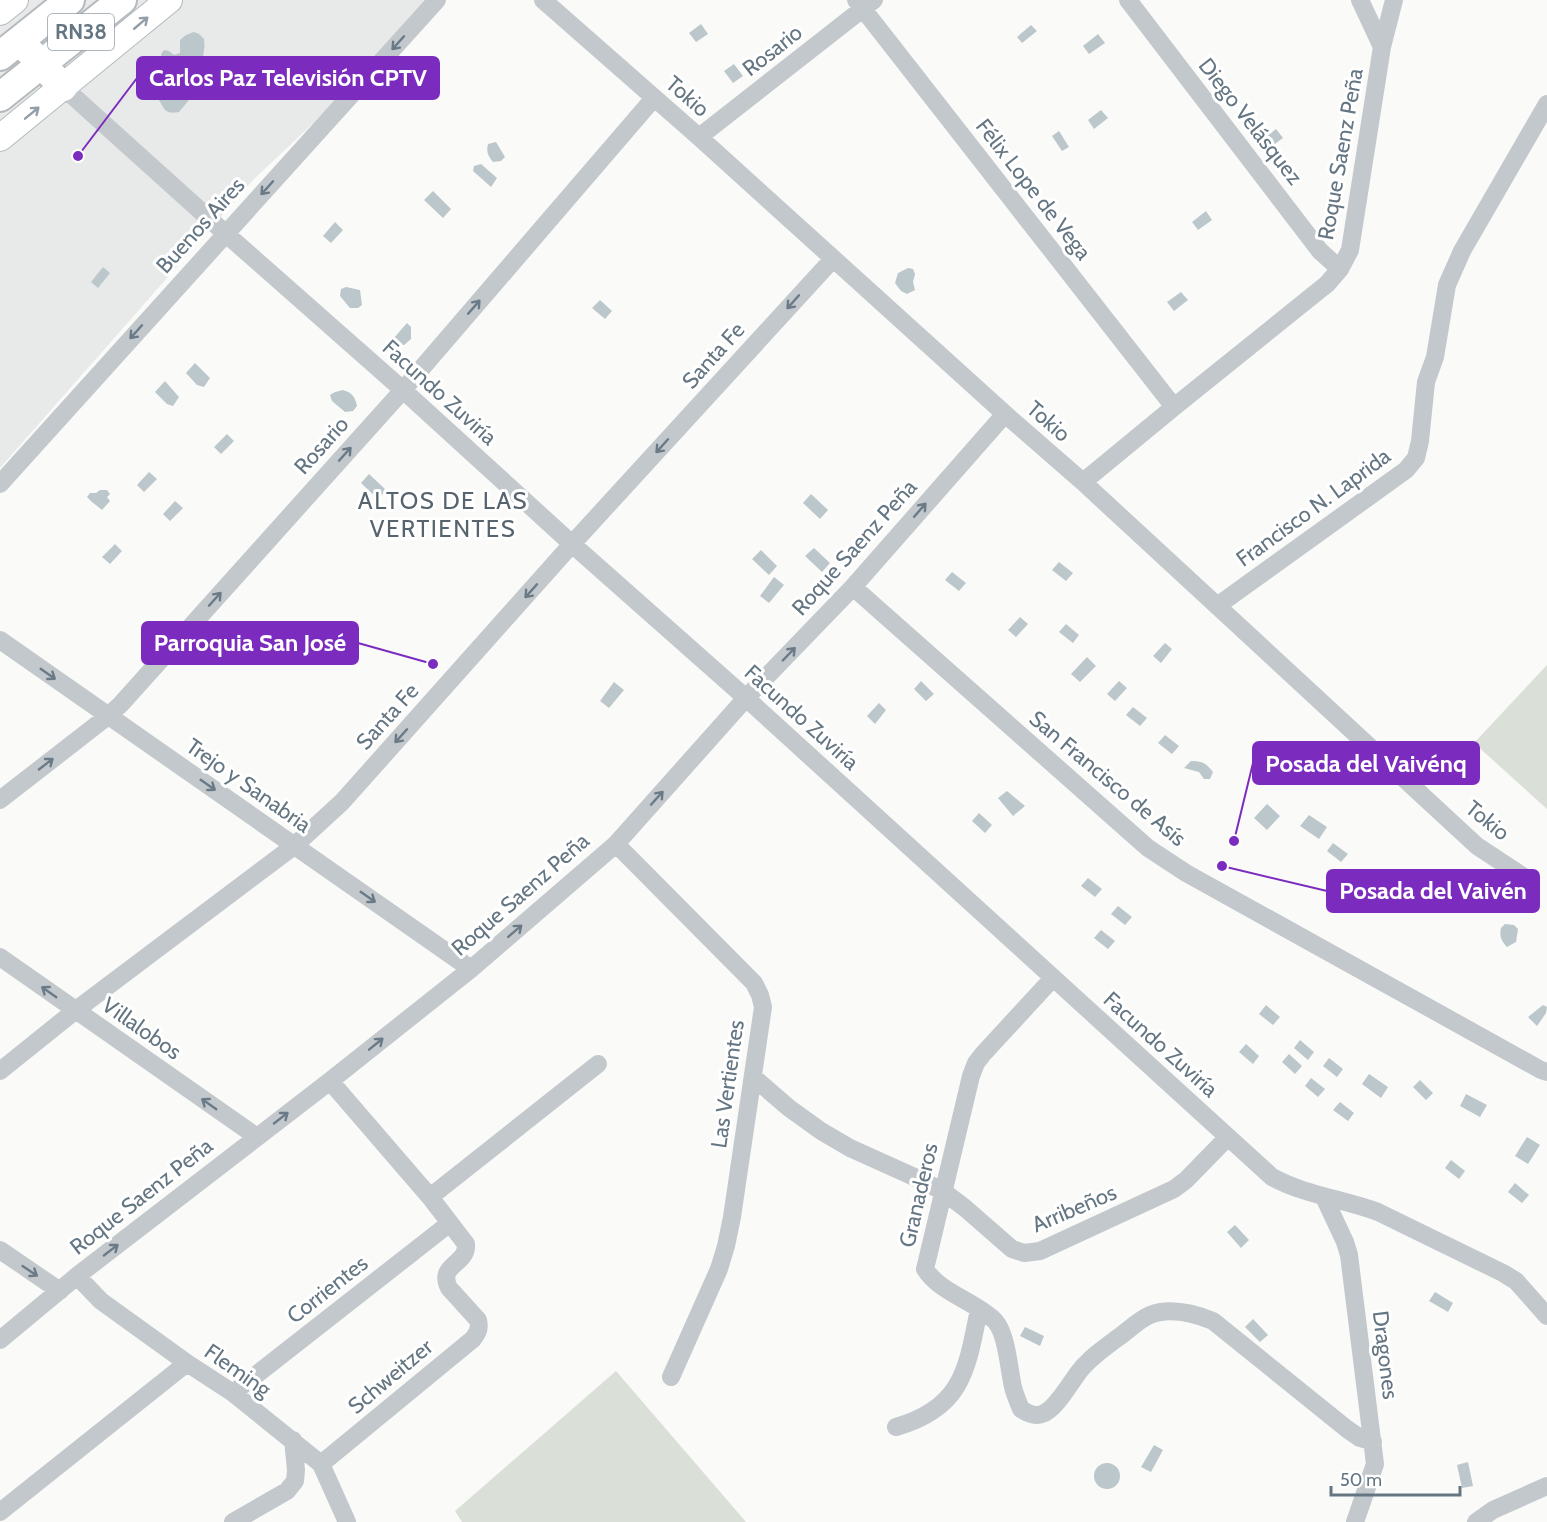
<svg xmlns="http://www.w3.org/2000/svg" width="1547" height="1522" font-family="Cabin,sans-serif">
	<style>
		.built { fill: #e8e9e9 }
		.green { fill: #dadfd7 }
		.water { fill: #bbc7cb }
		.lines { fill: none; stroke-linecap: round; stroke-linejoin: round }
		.secondary-casing { stroke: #b3babf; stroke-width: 28 }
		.primary-casing { stroke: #b5babe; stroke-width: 32 }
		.street { stroke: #c3c8cc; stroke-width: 18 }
		.secondary { stroke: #fff; stroke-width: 26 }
		.primary { stroke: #fff; stroke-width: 28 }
		.oneway { stroke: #939fa8 }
		.oneway2 { stroke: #6a7a87 }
		.labels { text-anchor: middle; stroke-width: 6; stroke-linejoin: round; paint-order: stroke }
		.shield { fill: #fff; stroke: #939fa8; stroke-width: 1.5 }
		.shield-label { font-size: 21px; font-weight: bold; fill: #657683 }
		.street-label { font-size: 22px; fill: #657683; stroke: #fff }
		.neighbourhood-label { font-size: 24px; letter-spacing: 1.5px; fill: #57646e; stroke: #fff }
		.leader { fill: none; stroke: #7b2cbf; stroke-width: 2 }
		.callout-dot { fill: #7b2cbf; stroke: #fff; stroke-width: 2 }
		.callout { fill: #7b2cbf; stroke: #7b2cbf; stroke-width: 2 }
		.callout-label { font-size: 24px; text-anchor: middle; font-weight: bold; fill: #fff }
	</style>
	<rect width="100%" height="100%" fill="#fafaf8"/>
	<!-- built -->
	<path class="built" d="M0,0H444L254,179L0,468Z"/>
	<!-- green -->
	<path class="green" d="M1547,665V809L1474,743Z
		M616,1371L746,1522H462L455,1511Z"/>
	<!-- water -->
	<path class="water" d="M701,24L708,34L696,42L689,33Z
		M1031,25L1037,31L1022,43L1017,37Z
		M194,32L199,34L204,39C204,42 205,46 204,50C202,66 200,63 210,77L209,89L200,94L193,95L179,112C161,115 165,105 156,97C152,94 145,94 142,91C138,87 139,80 139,76L146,71H158L163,66L161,54L164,50L169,51L174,55L180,53V40L186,35Z
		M1098,34L1105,43L1089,54L1083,46Z
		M734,64L743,76L733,83L724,71Z
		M1101,110L1108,118L1094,129L1088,120Z
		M1276,129L1283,138L1268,149L1261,141Z
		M1059,131L1069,147L1062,151L1052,136Z
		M496,142L505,157L501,161L493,162C488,156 486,152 488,144Z
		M481,164L497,178L491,187L473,171L474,166Z
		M433,191L451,209L443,218L424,200Z
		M1206,211L1212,220L1198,230L1192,222Z
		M335,222L343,230L331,243L323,236Z
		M103,267L110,273L98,288L91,282Z
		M908,268L913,269L915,274L913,282L915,290L907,294L901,291L895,283L898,273Z
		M346,287L360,290L362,305L358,308H350L340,296L341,289Z
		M1181,292L1188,300L1174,311L1167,302Z
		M600,300L612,311L605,319L592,308Z
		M407,323L411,327V339L404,345H398L393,339Z
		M195,363L210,378L204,387L197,385L186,373Z
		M165,381L179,397L173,406L167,404L155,392Z
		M343,390C352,393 355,396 357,406L353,411L345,412L332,401L330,395L335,392Z
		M227,434L234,441L221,454L214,447Z
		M149,472L157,479L144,492L137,485Z
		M369,474L386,490L378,499L361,483Z
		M100,490H107L110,494L107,497L110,501L102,510L92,502L87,497L90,493H96Z
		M811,494L828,510L820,519L803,503Z
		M175,501L183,508L170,521L163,514Z
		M115,544L122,551L110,564L102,557Z
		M814,548L830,563L822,572L805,556Z
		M761,550L777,566L769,575L752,559Z
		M1059,562L1073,573L1066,581L1052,570Z
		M952,572L966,583L959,591L945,580Z
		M774,577L784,585L769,603L760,596Z
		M1020,617L1028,624L1016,637L1008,630Z
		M1066,624L1079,635L1073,643L1059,632Z
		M1165,643L1172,649L1161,663L1153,656Z
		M1087,657L1096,666L1080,682L1071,674Z
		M921,681L934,694L926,701L914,689Z
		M1119,681L1127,688L1115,701L1107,694Z
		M614,682L624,690L609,708L600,701Z
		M879,703L886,710L875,724L867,716Z
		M1133,707L1147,718L1140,726L1126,715Z
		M1165,735L1179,746L1172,754L1158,743Z
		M1191,761C1202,761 1206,763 1213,772L1210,779H1204L1199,772L1184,768Z
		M1007,791L1025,806L1013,816L998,798Z
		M1267,804L1280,816L1267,830L1254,818Z
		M979,813L992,825L985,833L972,821Z
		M1309,815L1327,827L1319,839L1300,826Z
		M1333,843L1348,854L1341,862L1327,851Z
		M1088,878L1102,889L1095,897L1081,886Z
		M1118,906L1132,917L1125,925L1111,914Z
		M1505,924L1514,925L1518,929L1516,942L1507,947C1502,941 1499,937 1501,928Z
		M1101,930L1115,941L1108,949L1094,938Z
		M1266,1005L1280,1017L1273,1025L1259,1014Z
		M1543,1005L1547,1007L1546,1013L1537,1026L1528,1017Z
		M1300,1040L1314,1052L1308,1060L1294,1048Z
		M1246,1044L1259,1056L1253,1064L1239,1052Z
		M1289,1054L1302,1066L1295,1074L1282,1062Z
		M1329,1058L1343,1069L1337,1077L1323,1066Z
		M1369,1074L1388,1087L1381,1098L1362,1084Z
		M1311,1078L1325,1089L1318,1097L1305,1086Z
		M1420,1080L1433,1093L1426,1100L1413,1087Z
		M1466,1094L1487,1105L1480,1117L1460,1106Z
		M1340,1102L1354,1113L1348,1121L1333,1110Z
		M1527,1137L1540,1145L1528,1164L1515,1156Z
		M1451,1160L1465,1171L1459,1179L1445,1168Z
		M1515,1183L1529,1195L1522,1203L1508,1192Z
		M1235,1225L1249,1240L1241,1248L1227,1232Z
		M1435,1292L1453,1303L1448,1312L1429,1301Z
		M1253,1319L1268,1335L1260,1342L1245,1327Z
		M1025,1327L1044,1336L1040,1346L1020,1336Z
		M1154,1445L1163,1450L1151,1472L1141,1467Z
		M1468,1462L1473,1486L1462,1488L1457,1465Z
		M1094 1476a13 13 0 1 1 26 0a13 13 0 1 1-26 0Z"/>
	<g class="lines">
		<defs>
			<path id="secondary" d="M0,12L15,0
				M0,138L169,0"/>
			<path id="primary" d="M29,51L63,87
				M0,56L70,0
				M0,97L122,0"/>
		</defs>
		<!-- secondary casing -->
		<use href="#secondary" class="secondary-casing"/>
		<!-- primary casing -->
		<use href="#primary" class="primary-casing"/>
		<!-- street -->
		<path class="street" d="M543,0L699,137L1005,414L1083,482L1477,846L1524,877
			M856,0L1174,407
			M1128,0L1320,251L1340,269
			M1360,0L1382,47
			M63,87L225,233L403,390L572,544L746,698L1272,1177C1305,1195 1343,1199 1378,1212L1503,1273L1516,1281L1547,1316
			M699,137L874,0
			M1083,482L1174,407L1327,284L1340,269L1350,250L1382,47L1394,0
			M0,484L437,0
			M853,587L1148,848L1186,873L1541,1070L1547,1072
			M1217,606L1406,470L1416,458L1420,441L1426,382L1435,357L1447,285L1462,251L1547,104
			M0,640L471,969
			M0,800L108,716L121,704L403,390L654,98
			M616,844L754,983L760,995L763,1007L732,1217L726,1246L719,1269L671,1377
			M0,957L257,1137
			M1053,978L983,1054L976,1063L971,1076L925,1269C940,1293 975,1301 995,1321C1007,1334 1009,1370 1013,1387C1015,1395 1018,1402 1021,1409C1027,1413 1035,1417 1042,1414C1055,1410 1070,1384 1078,1373C1088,1359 1102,1350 1116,1339C1127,1332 1138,1320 1150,1315C1170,1307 1193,1313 1213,1321L1347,1429L1360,1438L1373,1442
			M0,1071L76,1010L294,846L342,802L572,544L833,259
			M753,1077L789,1108L821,1131L850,1148L921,1180L944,1192L965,1208L1012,1249L1024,1253L1040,1251L1174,1189L1186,1180L1228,1137
			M430,1197L598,1064
			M1324,1197L1345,1242L1349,1255L1375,1464L1355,1522
			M0,1250L60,1291
			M77,1276L101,1301L187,1363L233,1393L321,1464L347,1522
			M0,1340L77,1276L330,1081L471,969L616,844L746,698L853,587L1005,414
			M233,1393L450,1223
			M896,1427C963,1408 967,1369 979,1309
			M321,1464L473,1339C478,1332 480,1329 478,1320L449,1288C437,1264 468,1265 466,1244L430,1197L330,1081
			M0,1512L187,1363
			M233,1522L287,1491L295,1481L296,1470L293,1440
			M1476,1522L1493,1510L1547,1486"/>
		<!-- secondary -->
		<use href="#secondary" class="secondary"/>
		<!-- primary -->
		<use href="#primary" class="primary"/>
	</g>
	<!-- one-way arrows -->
	<defs><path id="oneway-shaft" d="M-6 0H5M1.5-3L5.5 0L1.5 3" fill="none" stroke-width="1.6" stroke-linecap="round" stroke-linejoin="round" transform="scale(1.5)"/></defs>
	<g class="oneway">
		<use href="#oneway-shaft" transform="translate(141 23) rotate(-40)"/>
		<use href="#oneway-shaft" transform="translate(32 113) rotate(-39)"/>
	</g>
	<g class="oneway2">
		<use href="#oneway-shaft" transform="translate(398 43) rotate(132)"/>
		<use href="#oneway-shaft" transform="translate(267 188) rotate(132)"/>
		<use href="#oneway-shaft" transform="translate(793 302) rotate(132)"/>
		<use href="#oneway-shaft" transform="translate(474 307) rotate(-49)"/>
		<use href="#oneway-shaft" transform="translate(136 332) rotate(132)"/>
		<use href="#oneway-shaft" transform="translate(662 446) rotate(132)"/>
		<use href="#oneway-shaft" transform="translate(345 454) rotate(-48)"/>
		<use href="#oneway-shaft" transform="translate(920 510) rotate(-49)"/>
		<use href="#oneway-shaft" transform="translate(531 591) rotate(132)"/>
		<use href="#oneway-shaft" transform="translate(215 599) rotate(-48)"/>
		<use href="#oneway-shaft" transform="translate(789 654) rotate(-46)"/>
		<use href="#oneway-shaft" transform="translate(48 674) rotate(35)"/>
		<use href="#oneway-shaft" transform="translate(401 736) rotate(132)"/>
		<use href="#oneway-shaft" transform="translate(46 764) rotate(-38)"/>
		<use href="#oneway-shaft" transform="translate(208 785) rotate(35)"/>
		<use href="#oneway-shaft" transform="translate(657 798) rotate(-48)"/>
		<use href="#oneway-shaft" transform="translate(368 897) rotate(35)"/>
		<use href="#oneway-shaft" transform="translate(515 931) rotate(-41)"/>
		<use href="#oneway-shaft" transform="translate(49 992) rotate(-145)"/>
		<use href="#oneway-shaft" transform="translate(376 1044) rotate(-39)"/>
		<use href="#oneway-shaft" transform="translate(209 1104) rotate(-145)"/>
		<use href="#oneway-shaft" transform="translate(281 1118) rotate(-38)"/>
		<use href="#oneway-shaft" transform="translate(111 1250) rotate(-38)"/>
		<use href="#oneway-shaft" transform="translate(30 1271) rotate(34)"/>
	</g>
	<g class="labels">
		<!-- shield labels -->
		<rect class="shield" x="48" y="14" width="66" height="36" rx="4.5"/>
		<g class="shield-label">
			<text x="81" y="39">RN38</text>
		</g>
		<!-- street labels -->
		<g class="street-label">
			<text transform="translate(772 50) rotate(-38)" y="8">Rosario</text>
			<text transform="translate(688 96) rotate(41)" y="8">Tokio</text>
			<text transform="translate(1251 121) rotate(52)" y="8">Diego Velásquez</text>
			<text transform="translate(1340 154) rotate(-80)" y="8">Roque Saenz Peña</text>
			<text transform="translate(1034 189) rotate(52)" y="8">Félix Lope de Vega</text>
			<text transform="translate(200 225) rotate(-48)" y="8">Buenos Aires</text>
			<text transform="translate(713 355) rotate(-48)" y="8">Santa Fe</text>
			<text transform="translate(440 392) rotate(42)" y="8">Facundo Zuviría</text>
			<text transform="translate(1049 421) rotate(41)" y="8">Tokio</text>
			<text transform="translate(321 445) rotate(-48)" y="8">Rosario</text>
			<text transform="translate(1313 507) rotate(-36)" y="8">Francisco N. Laprida</text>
			<text transform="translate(854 547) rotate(-48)" y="8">Roque Saenz Peña</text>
			<text transform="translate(387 716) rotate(-48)" y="8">Santa Fe</text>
			<text transform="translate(802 717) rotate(42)" y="8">Facundo Zuviría</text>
			<text transform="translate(1108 778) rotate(40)" y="8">San Francisco de Asís</text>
			<text transform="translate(249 785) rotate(35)" y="8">Trejo y Sanabria</text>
			<text transform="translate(1488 820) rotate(39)" y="8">Tokio</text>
			<text transform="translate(520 894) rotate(-41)" y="8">Roque Saenz Peña</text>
			<text transform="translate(142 1028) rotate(35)" y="8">Villalobos</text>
			<text transform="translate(1161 1044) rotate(42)" y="8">Facundo Zuviría</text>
			<text transform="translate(727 1084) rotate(-82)" y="8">Las Vertientes</text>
			<text transform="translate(918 1195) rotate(-77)" y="8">Granaderos</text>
			<text transform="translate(141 1196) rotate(-38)" y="8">Roque Saenz Peña</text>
			<text transform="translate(1074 1208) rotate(-23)" y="8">Arribeños</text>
			<text transform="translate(327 1289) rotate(-38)" y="8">Corrientes</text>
			<text transform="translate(1386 1355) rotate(83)" y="8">Dragones</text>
			<text transform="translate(238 1370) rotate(35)" y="8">Fleming</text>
			<text transform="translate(390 1376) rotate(-40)" y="8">Schweitzer</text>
		</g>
		<!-- neighbourhood labels -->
		<g class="neighbourhood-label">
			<text x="443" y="509">ALTOS DE LAS<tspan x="443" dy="28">VERTIENTES</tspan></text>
		</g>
	</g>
	<!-- callouts -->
	<path class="leader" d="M78 156L137 78M433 664L358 643M1234 841L1253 763M1222 866L1327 891"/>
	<g class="callout-dot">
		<circle cx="78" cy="156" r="6"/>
		<circle cx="433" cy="664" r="6"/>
		<circle cx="1234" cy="841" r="6"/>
		<circle cx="1222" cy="866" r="6"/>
	</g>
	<g class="callout">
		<rect x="137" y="57" width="302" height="42" rx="6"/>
		<rect x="142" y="622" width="216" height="42" rx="6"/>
		<rect x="1253" y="742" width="226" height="42" rx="6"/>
		<rect x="1327" y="870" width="212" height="42" rx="6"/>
	</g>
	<g class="callout-label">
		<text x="288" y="86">Carlos Paz Televisión CPTV</text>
		<text x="250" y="651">Parroquia San José</text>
		<text x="1366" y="772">Posada del Vaivénq</text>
		<text x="1433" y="899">Posada del Vaivén</text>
	</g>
	<!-- scale -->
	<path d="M1331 1486v9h129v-9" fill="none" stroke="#657683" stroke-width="3"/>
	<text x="1340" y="1486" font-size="18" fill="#657683" stroke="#ffffff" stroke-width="4.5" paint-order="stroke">50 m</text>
</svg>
